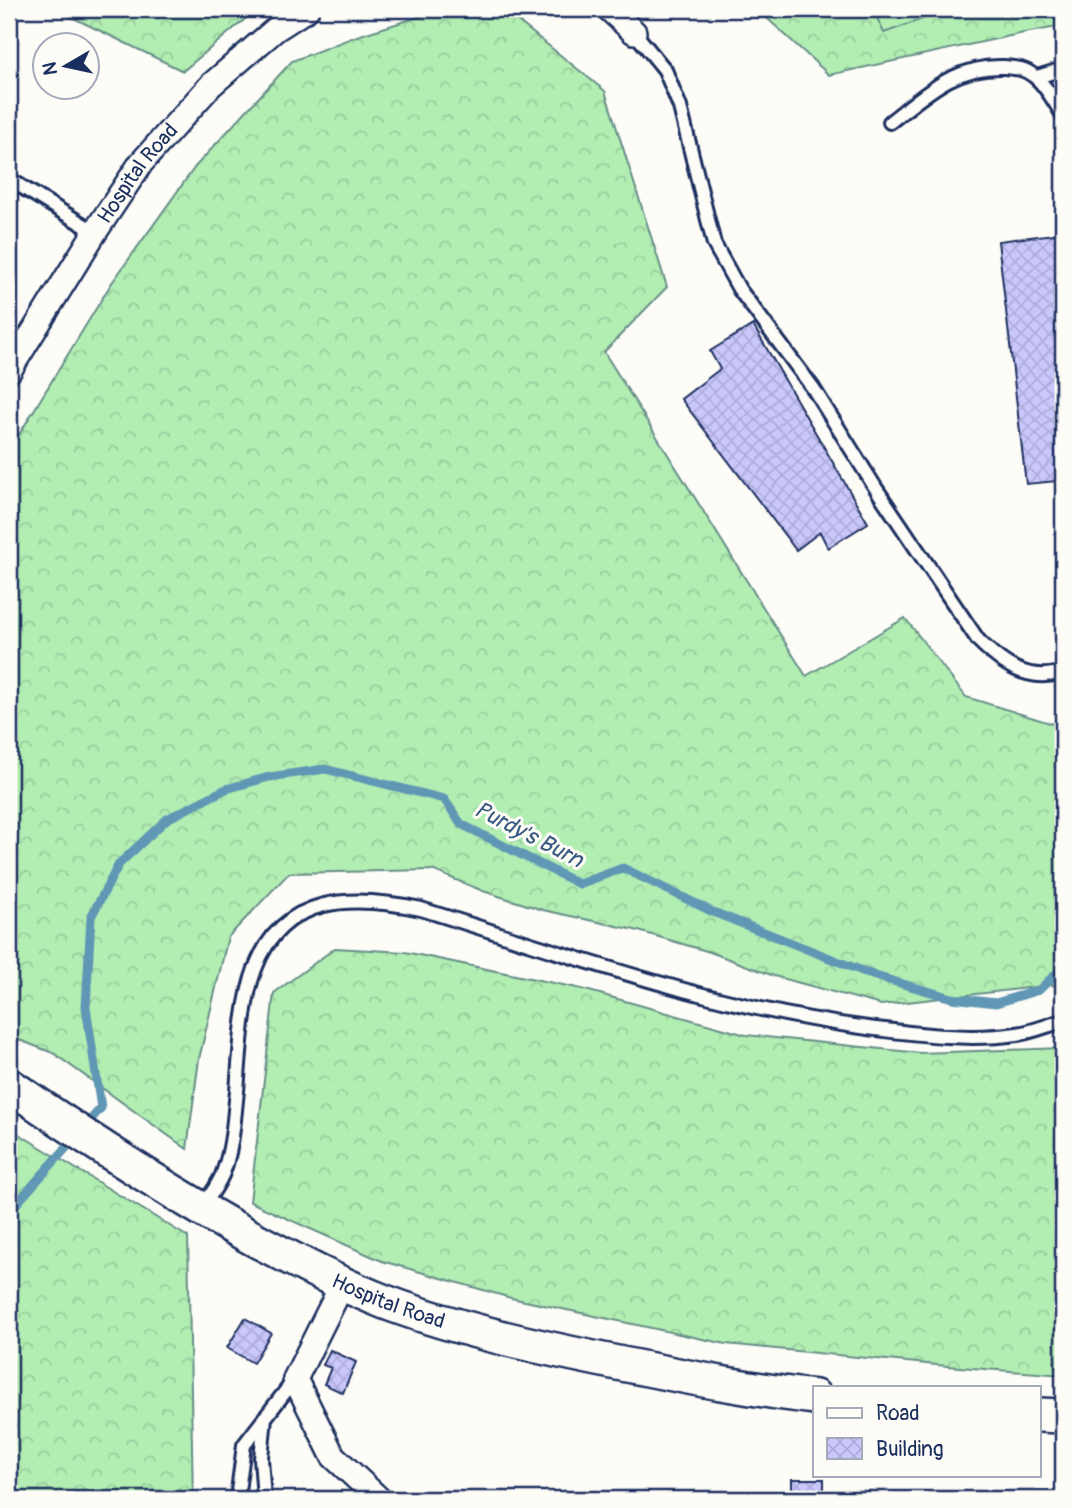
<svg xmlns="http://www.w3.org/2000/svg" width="1072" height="1508" font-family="Pangolin,sans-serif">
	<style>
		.forest { fill: url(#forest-crowns); stroke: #668e88; stroke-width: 2 }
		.garden { fill: #b2edb2; stroke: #668e88; stroke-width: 2 }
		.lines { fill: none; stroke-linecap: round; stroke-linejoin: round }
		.stream { stroke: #6197b5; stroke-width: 9 }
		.building { fill: url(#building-cross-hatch); stroke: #1b2f5e; stroke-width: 2 }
		.lane-casing { stroke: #1b2f5e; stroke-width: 18 }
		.street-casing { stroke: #1b2f5e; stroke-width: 28 }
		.secondary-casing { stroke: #1b2f5e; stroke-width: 38 }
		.lane { stroke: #fdfcf7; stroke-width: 12 }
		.street { stroke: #fdfcf7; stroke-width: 23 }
		.secondary { stroke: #fdfcf7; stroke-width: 33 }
		.labels { text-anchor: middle; stroke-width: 6; stroke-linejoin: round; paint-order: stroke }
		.street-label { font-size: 21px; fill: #1b2f5e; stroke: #fdfcf7 }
		.water-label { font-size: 23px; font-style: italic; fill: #385a82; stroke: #fdfcf7 }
	</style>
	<defs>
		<pattern id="forest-crowns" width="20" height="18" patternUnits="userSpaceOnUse" patternTransform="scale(1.75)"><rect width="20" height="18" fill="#b2edb2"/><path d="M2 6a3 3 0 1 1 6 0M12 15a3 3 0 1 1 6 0" fill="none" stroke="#98cc9c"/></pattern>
		<pattern id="building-cross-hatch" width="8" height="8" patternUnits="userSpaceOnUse" patternTransform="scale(1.75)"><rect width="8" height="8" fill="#cac8fb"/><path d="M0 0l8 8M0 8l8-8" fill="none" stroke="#adacda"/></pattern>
	</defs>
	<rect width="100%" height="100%" fill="#fdfcf7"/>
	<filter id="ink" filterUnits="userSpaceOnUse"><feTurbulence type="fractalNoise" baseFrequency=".0143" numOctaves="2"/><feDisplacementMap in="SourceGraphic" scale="14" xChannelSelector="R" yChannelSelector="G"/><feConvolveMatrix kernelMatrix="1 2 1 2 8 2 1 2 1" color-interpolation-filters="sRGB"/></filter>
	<g filter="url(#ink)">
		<!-- forest -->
		<path class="forest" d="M55,9H257L183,71Z
			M444,9H503L605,91L667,287L604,352L806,676L905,618L966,697L1063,727V984L881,1005L774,976L710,952L635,930L543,910L483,891L432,870L289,873L228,937L199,1059L187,1149L53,1053L9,1036V451L111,284L195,167L292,61L357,36Z
			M757,9H873L884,32L950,9H1063V26L1024,33L829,75Z
			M335,948L405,952L582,989L746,1035L920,1053L1063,1048V1375L947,1366L726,1344L511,1298L382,1261L250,1202L274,993Z
			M9,1128L188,1237L193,1499H9Z"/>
		<!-- garden -->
		<path class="garden" d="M873,9H950L884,33Z"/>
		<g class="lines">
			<!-- stream -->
			<path class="stream" d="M84,1127L101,1108L86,1007L91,917L119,864L167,819L226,789L269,777L325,769L444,799L461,824L579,884L623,868L713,912L875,976L952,998L996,1003L1039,990L1063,967
				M9,1212L75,1138"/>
		</g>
		<!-- building -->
		<path class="building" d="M1063,233V504L1060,505L1057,481L1026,484L998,241Z
			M753,325L868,523L828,548L820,532L796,550L681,399L720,369L710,351Z
			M245,1318L271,1333L253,1363L227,1348Z
			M330,1350L356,1362L343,1393L324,1384L331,1368L323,1365Z
			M792,1479H824V1499H792Z"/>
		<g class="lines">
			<defs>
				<path id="lane" d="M634,32L665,70L680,107L714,244L739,289L813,388L875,487L978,640C1002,664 1027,683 1063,672
					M1037,77L1063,69
					M890,122C926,94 955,65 1004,67C1016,68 1024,68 1034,76C1046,85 1055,103 1063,115
					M9,179L95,232
					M203,1207C210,1195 220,1183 224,1170C233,1145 234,1117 237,1091C240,1055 242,1003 255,969C283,893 353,895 421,909C569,955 714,1008 868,1028C917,1034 968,1041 1017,1034C1032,1032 1048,1025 1063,1021
					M237,1499L244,1445L295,1379
					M264,1499L261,1458L265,1417"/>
				<g id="street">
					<path d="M609,9L634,32"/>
					<path id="s1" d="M9,371L95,232L141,163L211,85L276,29L307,9"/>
					<path d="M343,1283L295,1379L333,1456L379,1499"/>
				</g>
				<g id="secondary">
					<path id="s2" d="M9,1085C89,1140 170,1193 256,1240C298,1262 341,1285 385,1302C465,1332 548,1349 632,1366C692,1378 753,1390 815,1397"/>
					<path d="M1039,1415L1063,1416"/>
				</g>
			</defs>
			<!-- lane casing -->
			<use href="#lane" class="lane-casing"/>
			<!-- street casing -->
			<use href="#street" class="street-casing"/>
			<!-- secondary casing -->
			<use href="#secondary" class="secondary-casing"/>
			<!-- lane -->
			<use href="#lane" class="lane"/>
			<!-- street -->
			<use href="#street" class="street"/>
			<!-- secondary -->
			<use href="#secondary" class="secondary"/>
		</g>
	</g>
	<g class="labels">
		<!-- street labels -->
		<g class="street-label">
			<text dy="7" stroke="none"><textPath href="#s1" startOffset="236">Hospital Road</textPath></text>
			<text dy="7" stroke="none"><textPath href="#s2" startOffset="438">Hospital Road</textPath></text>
		</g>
		<!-- water labels -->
		<g class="water-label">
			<text transform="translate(529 834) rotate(27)" y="8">Purdy's Burn</text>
		</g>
	</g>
	<!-- margin -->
	<rect width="1072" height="1508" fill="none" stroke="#fdfcf7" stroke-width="35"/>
	<rect x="18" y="18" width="1037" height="1473" fill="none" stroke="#1b2f5e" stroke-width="2.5" filter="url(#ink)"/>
	<!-- legend -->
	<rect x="813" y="1386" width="228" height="91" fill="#fdfcf7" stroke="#a3aaba" stroke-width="2"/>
	<rect x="827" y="1408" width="35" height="10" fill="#fdfcf7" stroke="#a3aaba" stroke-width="2"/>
	<text x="876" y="1420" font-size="21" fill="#1b2f5e">Road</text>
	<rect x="827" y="1438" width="35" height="21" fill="url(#building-cross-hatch)" stroke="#a3aaba" stroke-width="2"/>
	<text x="876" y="1456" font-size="21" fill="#1b2f5e">Building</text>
	<!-- north arrow -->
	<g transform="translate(66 66) rotate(261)"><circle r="33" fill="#fdfcf7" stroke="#a3aaba" stroke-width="2"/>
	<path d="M0-5L12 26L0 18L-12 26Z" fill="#1b2f5e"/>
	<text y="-10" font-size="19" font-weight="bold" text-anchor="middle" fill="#1b2f5e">N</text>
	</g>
</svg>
